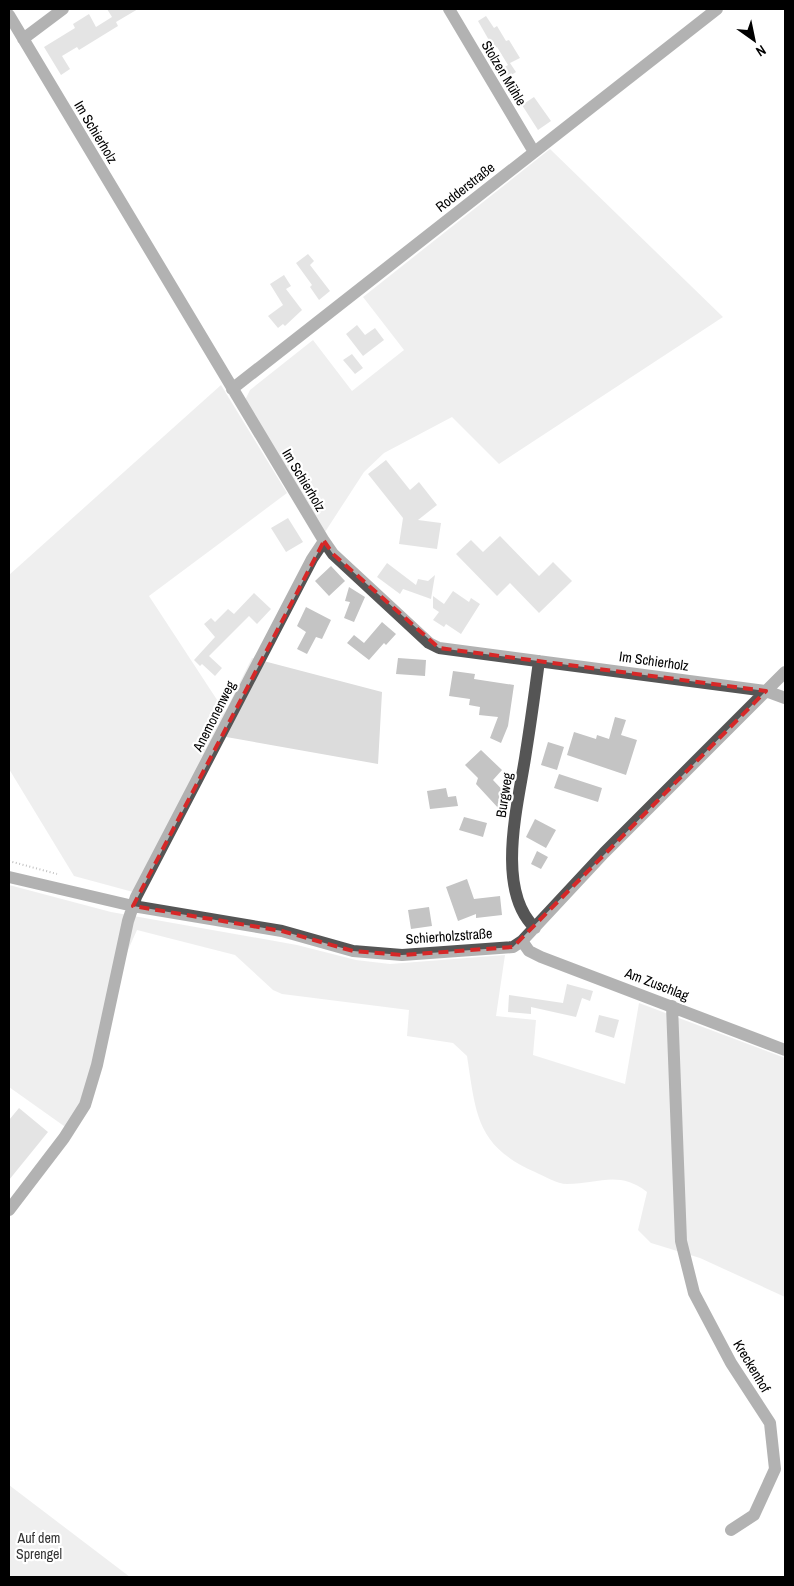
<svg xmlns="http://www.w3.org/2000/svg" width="794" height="1586" font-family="'Archivo Narrow',sans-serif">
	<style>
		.green { fill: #dcdcdc }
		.building { fill: #c4c4c4 }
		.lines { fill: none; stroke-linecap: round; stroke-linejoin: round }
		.path { stroke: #777; stroke-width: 2; stroke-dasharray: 1 2.5; stroke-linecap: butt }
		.minor { stroke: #555; stroke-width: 12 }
		.marked { fill: none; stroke: #d62828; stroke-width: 4; stroke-dasharray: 10 6; stroke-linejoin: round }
		.labels { text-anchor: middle; stroke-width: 4.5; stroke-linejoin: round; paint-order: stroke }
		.street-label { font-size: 14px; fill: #000; stroke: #fff }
		.park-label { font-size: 14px; fill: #333; stroke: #fff }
	</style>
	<rect width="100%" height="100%" fill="#fff"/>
	<!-- green -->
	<path class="green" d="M550,149L723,317L499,464L452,417L384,453L364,472L325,532L245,400L250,390L313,340L352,391L404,350L363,297Z
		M221,385L287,493L149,596L225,712L252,658L382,692L378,764L215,735L133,892L74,876L9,769V575Z
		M9,885L111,912L297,945L356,960L390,964L505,955L496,1016L536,1020L533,1055L625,1084L639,1003L785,1058V1297L700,1258L651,1243L638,1230L647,1192C618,1170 599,1184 567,1184C557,1184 544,1176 535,1172C476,1146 476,1114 467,1056L453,1043L407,1036L409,1010L282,994L273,990L235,955L137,930L128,950L71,1131L9,1087Z
		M9,1485L130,1577H9Z"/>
	<!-- building -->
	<path class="building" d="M107,9H138L116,22L118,26L79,50L77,47L62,56L70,69L61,75L44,47L75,28L73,24L89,14L96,27L112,17Z
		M486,16L494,28L497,26L506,41L509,40L520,58L510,63L516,72L507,78L501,69L508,65L497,47L494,49L478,21Z
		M534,97L551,121L538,130L522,105Z
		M308,254L314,261L310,265L330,291L319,300L310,287L312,285L296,263Z
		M284,275L291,286L286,289L302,310L285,326L283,324L278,328L268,316L283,305L270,284Z
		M357,325L365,335L375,328L384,340L363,356L346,334Z
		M352,354L363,368L355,374L343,360Z
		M386,460L410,490L419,482L437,505L418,520L441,523L437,549L399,544L403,518L368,474Z
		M288,518L303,542L286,552L271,528Z
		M500,536L539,576L553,562L572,581L539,613L510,583L497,596L456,554L471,540L483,552Z
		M387,563L416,585L418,579L428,581L435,575L431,599L403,589L400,594L377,577Z
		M331,566L345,581L329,596L315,581Z
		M349,587L365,597L354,622L344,618L350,602L345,601Z
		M453,591L469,602L471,598L480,604L461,634L446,624L444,627L433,620L439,612L433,608V596L444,604Z
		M254,593L271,609L257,624L249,616L209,656L222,668L215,676L202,664L200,666L194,660L215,637L204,624L211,618L215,622L228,609L234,614Z
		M306,607L331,620L322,639L316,637L307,654L297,649L306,632L297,626Z
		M382,622L396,634L386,645L384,643L369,660L347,643L354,635L364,643Z
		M398,658L426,660L425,676L396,674Z
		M453,671L475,674L474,679L514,685L508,726L501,743L490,738L498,717L479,715L480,707L469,705L470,699L449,696Z
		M615,717L626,720L621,735L637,740L626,775L567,755L574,732L596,739L597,735L609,739Z
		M548,742L564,747L557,770L541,765Z
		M481,750L502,770L493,780L510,798L500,810L476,784L478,778L465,765Z
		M559,774L602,788L598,802L554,788Z
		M446,788L448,797L456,796L458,806L430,809L427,791Z
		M464,817L487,823L483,837L459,830Z
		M535,819L556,830L546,848L526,837Z
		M537,851L548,857L541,869L531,864Z
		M467,879L474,899L500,896L502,915L476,918V914L458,921L446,887Z
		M429,907L432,926L411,929L408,910Z
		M567,984L593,991L590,1001L582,998L576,1017L531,1007V1014L508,1012L509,995L563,1003Z
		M599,1015L619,1020L614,1038L595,1032Z
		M19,1108L48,1132L9,1180V1120Z"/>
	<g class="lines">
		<!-- path -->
		<path class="path" d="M9,861L57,874"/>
		<!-- minor -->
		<path class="minor" d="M449,9L534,152
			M9,15L324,541L333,554L429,643L439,648L766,691L785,698
			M23,39L63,9
			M232,389L717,9
			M9,877L133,906L282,931L353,951L402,955L513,947L522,941L604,853L785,672
			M535,928C494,889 519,801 526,752C531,721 535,691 539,661
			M522,941L529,951L541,957L785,1050
			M672,1006L681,1241L694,1293L731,1363L770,1423L775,1469L754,1515L731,1530
			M9,1210L64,1138L85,1105L97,1065L128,921L136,897L312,559L324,541"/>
	</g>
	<!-- marked area -->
	<path d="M0 0H794V1586H0ZM324,541L333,554L439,648L766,691L513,947L402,955L353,951L282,931L133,906Z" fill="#fff" fill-opacity=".55" fill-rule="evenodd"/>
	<path class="marked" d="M324,541L333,554L439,648L766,691L513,947L402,955L353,951L282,931L133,906Z"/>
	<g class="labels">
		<!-- street labels -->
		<g class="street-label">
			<text transform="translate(504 73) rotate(59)" y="5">Stolzen Mühle</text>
			<text transform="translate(96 132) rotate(59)" y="5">Im Schierholz</text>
			<text transform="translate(465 187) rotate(-38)" y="5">Rodderstraße</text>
			<text transform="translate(304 480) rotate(59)" y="5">Im Schierholz</text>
			<text transform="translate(654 661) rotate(8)" y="5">Im Schierholz</text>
			<text transform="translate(214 716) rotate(-63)" y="5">Anemonenweg</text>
			<text transform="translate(504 795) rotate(-81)" y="5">Burgweg</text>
			<text transform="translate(449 936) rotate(-4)" y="5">Schierholzstraße</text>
			<text transform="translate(657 984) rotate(21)" y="5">Am Zuschlag</text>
			<text transform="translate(752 1366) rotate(59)" y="5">Kreckenhof</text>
		</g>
		<!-- park labels -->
		<g class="park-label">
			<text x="39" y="1543">Auf dem<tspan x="39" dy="16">Sprengel</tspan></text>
		</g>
	</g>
	<!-- border -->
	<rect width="794" height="1586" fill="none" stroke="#000000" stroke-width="20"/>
	<!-- north arrow -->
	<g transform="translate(754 40) rotate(147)" stroke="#ffffff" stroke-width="4" paint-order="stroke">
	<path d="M0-4L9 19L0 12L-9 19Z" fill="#000000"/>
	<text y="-8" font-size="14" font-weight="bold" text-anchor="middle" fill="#000000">N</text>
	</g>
</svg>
